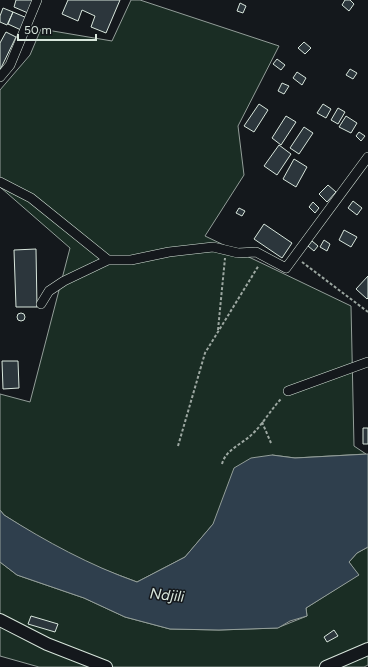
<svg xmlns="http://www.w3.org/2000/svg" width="368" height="667" font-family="Figtree,sans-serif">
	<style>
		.green { fill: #1a2d24; stroke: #939e99 }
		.water { fill: #2f3f4d; stroke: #939e99 }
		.building { fill: #2c363c; stroke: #d8e6dc }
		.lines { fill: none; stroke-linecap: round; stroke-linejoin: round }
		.minor-casing { stroke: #d8e6dc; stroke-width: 10 }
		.tertiary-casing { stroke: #d8e6dc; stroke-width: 14 }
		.path { stroke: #9da8a2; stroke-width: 2; stroke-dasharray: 3 2; stroke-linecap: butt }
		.minor { stroke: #14181c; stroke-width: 9 }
		.tertiary { stroke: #14181c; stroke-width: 12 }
		.labels { text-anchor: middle; stroke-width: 3; stroke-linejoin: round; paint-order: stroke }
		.water-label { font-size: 15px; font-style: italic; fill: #d8e6dc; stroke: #14181c }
	</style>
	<rect width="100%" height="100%" fill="#14181c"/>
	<!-- green -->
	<path class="green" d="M131,0H140L279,46L238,126L244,175L205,236L351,306L354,446L366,454L295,458L272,455L185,557L137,582L92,565L48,543L4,515L0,510V394L30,402L70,248L0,187V90L30,55L41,29L112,41Z
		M368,547V665L364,667H39L0,656V562L17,575L84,598L125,617L170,629L219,630L277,628L307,616L306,608L358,575L349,562L357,553Z"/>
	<!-- water -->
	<path class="water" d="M368,454V547L357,553L349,562L359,575L306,608L307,616L290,621L278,628L219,630L170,629L125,617L84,598L17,575L0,562V510L4,515C47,542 89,565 137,582L185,557L213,524L234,468L251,458L272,455L295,458Z"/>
	<!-- building -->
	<path class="building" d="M16,0H34L28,13L14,7Z
		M68,0H120L106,33L91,27L95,16L82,10L78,21L62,14Z
		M345,0H350L354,4L349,11L342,5Z
		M240,3L246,6L243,13L237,11Z
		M3,8L13,12L7,25L0,22V16Z
		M13,12L27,18L21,30L8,24Z
		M6,32L16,37L0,70V43Z
		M304,42L311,48L305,54L298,48Z
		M277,59L285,65L281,70L273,64Z
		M350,69L357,73L353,79L346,75Z
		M297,72L306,78L302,85L293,78Z
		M282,83L289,86L284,94L278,91Z
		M259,104L268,110L254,132L244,126Z
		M323,104L331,109L326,118L317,113Z
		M338,108L345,112L338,124L331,120Z
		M286,116L296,122L281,145L272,138Z
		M346,116L357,123L351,133L339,127Z
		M304,127L313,133L299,154L290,148Z
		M359,132L365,136L361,141L356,136Z
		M279,145L291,154L277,175L264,166Z
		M294,159L307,167L296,187L283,179Z
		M328,185L336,192L327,202L319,194Z
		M353,201L362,208L357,215L348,208Z
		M313,202L319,208L315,213L309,207Z
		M239,208L245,211L242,216L236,213Z
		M264,224L292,243L282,258L254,239Z
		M344,230L357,237L351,247L339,240Z
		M324,240L330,244L327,251L320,247Z
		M312,241L318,246L314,251L308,246Z
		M36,249L37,307H16L14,250Z
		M368,276V298L367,299L356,289Z
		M17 317a4 4 0 1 1 8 0a4 4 0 1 1-8 0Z
		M2,361H18L19,388L3,389Z
		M363,428H368V444H363Z
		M31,616L58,624L55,632L28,624Z
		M334,630L338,636L327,642L324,637Z"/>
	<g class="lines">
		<defs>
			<path id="minor" d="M0,77L10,65L37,0
				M0,182L31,198L108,260
				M41,304L49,291L64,281L108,260H131L169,252L213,247L238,253L256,252L286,268L368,157
				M288,391L368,362"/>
			<path id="tertiary" d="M0,620L47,644L106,667
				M326,667L368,649"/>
		</defs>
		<!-- minor casing -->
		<use href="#minor" class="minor-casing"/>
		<!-- tertiary casing -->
		<use href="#tertiary" class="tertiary-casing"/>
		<!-- path -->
		<path class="path" d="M302,262L368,312
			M218,330L225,258
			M262,422L271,443
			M178,446L205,353L259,265
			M222,464C225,452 236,447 245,440C260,430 269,411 282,398"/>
		<!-- minor -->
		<use href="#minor" class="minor"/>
		<!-- tertiary -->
		<use href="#tertiary" class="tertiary"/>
	</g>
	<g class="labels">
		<!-- water labels -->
		<g class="water-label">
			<text transform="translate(167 595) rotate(6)" y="5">Ndjili</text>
		</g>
	</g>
	<!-- scale -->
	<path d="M18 34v6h78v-6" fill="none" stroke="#d8e6dc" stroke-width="2"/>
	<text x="24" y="34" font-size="12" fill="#d8e6dc" stroke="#14181c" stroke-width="3" paint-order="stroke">50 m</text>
</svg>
